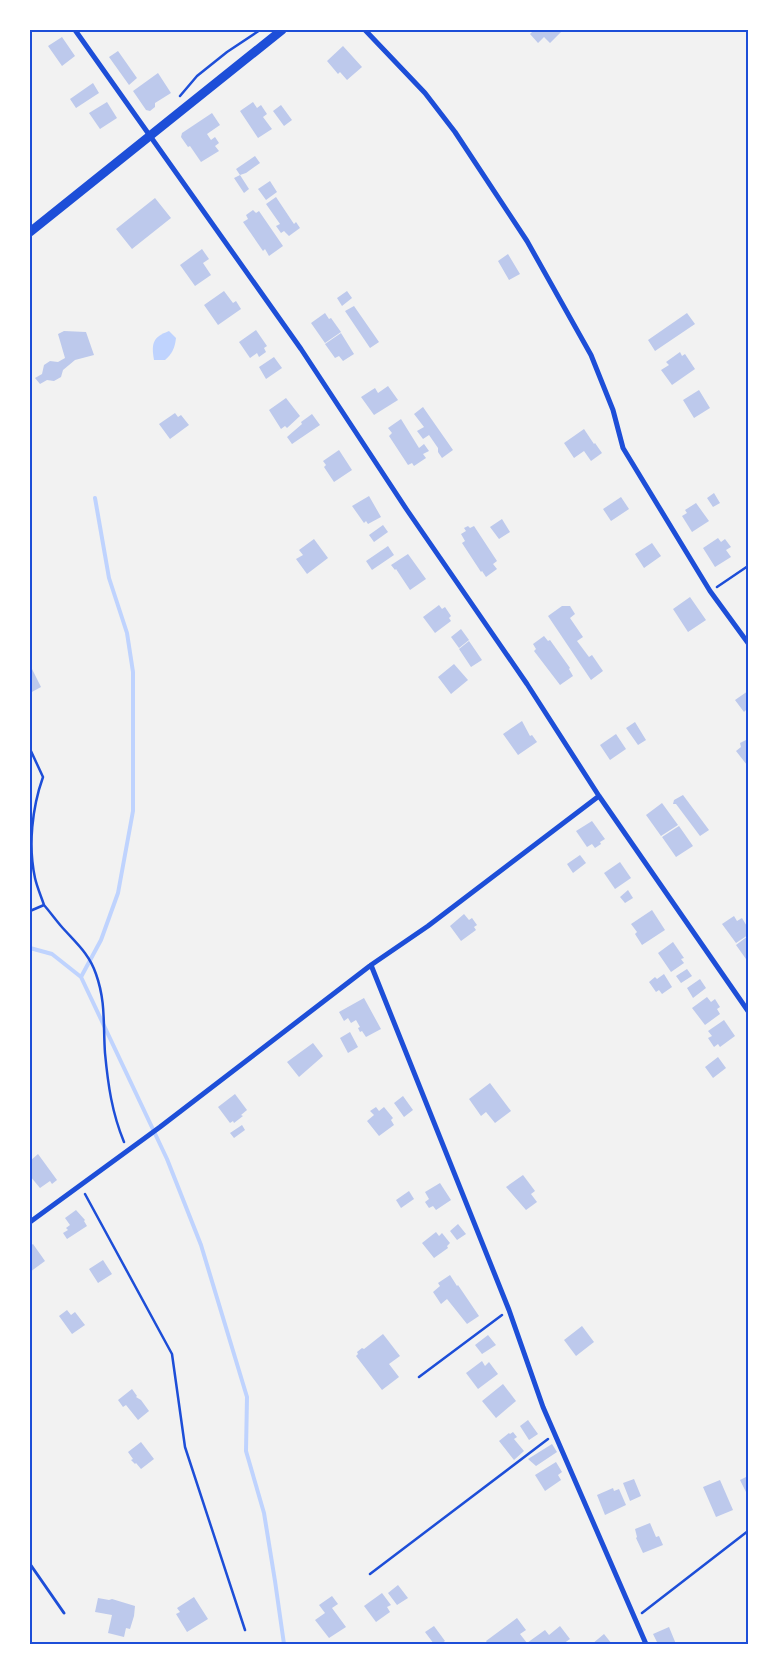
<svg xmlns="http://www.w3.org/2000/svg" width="778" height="1674" font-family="'Varela Round',sans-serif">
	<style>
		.water { fill: #bfd3fe }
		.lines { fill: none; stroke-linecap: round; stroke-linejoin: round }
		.stream { stroke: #bfd3fe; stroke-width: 4 }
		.building { fill: #bdc9ec }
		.path { stroke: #1d4ed8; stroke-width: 2.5 }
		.service { stroke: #1d4ed8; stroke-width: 3 }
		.minor { stroke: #1d4ed8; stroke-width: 5 }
		.secondary { stroke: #1d4ed8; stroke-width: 9 }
		.neatline { fill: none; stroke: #1d4ed8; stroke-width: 2 }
	</style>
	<rect width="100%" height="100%" fill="#f2f2f2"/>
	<!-- water -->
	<path class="water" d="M169,331L176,338C175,348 172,354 165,360H154C151,343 153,337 169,331Z"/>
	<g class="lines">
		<!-- stream -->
		<path class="stream" d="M95,498L109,578L127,633L133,672V811L118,893L101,940L81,977L167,1159L201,1245L247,1397L246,1451L264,1513L275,1581L284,1644
			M30,948L52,954L81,977"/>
	</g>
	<!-- building -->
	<path class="building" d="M534,30H563L550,43L544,37L538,43L530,34Z
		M62,37L75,56L62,66L48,46Z
		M343,46L362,67L347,80L340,72L338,74L327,61Z
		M118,51L137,78L129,85L109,57Z
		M158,73L171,93L155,103V107L150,111L146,110L133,91Z
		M93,83L99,93L76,108L70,99Z
		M107,102L117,118L100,129L89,113Z
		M253,102L257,108L261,105L267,114L263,117L272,129L258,138L240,111Z
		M281,105L292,120L284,126L273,111Z
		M212,113L220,125L207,134L211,140L215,137L219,143L215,146L219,151L201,162L190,146L188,147L181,137L182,133Z
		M255,156L260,163L246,173L240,175L236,169Z
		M240,175L249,189L244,193L234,178Z
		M270,181L277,192L266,200L258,189Z
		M276,197L294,224L296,222L300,228L289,236L284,231L281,233L276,226L280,224L266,204Z
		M155,198L171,218L132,249L116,229Z
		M253,210L256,213L259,211L283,246L269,256L265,249L263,251L243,222L248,219L246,215Z
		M202,249L209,259L203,263L211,275L195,286L180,265Z
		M508,254L520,274L509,280L498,261Z
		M224,291L233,303L236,301L241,309L218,325L204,305Z
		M347,291L352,298L342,306L337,298Z
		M354,306L379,342L370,348L345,311Z
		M325,313L329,319L331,318L341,332L325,343L311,323Z
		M687,313L695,324L655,351L648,340Z
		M256,330L267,346L264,348L266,352L259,357L257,353L250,358L239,342Z
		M64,331L86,332L94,355L75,360L63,370L61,377L54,381L47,380L40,384L35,378L42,374L44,365L50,361L58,362L65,358L58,334Z
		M341,333L354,354L343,361L339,356L335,358L325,344Z
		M680,352L682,356L685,354L695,369L672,385L661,370L669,365L666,362Z
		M274,357L282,368L266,379L259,367Z
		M388,386L398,400L374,415L361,397L375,388L378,393Z
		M699,390L710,408L694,418L683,400Z
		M286,398L300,416L287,428L285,426L281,429L269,410Z
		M423,407L453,450L442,458L438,452V448L429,435L423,439L417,431L424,427L414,414Z
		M175,413L178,417L181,415L189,425L170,439L159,424Z
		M312,414L320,425L292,444L287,437L302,424L301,422Z
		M401,419L419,448L424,444L429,451L423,454L426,458L414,466L412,463L408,465L389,436L392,433L388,428Z
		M584,429L594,444L595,443L602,453L591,461L584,451L574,458L564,443Z
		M339,450L352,470L334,482L324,467L326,465L323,461Z
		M714,493L720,503L713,507L707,498Z
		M369,496L381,517L368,524L366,521L364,523L352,506Z
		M621,497L629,509L611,521L603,509Z
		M696,503L709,521L692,532L682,516L687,513L685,510Z
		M502,519L510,532L499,539L490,527Z
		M383,525L388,532L374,542L369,535Z
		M468,526L470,528L474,526L497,561L493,564L497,569L486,577L482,571L481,572L462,543L465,541L461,534L466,531L464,528Z
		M718,538L721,542L725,539L731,547L726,550L731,557L715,567L703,548Z
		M314,539L328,558L307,574L296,559L303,555L299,550Z
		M652,543L661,556L644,568L635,554Z
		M388,546L394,555L372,570L366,561Z
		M408,554L426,579L410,590L396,569L395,570L391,565Z
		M690,597L706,620L688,632L673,609Z
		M439,605L442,609L445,607L451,616L449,618L451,621L435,633L423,617Z
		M562,606H570L575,614L570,618L583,637L577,641L589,657L592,655L603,671L591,680L548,616Z
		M461,629L469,640L459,648L451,637Z
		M544,636L548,641L550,640L570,668L569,669L573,676L560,685L534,651L536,649L533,644Z
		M469,641L482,660L471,667L459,649Z
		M454,664L468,680L451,694L438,677Z
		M30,665L41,687L30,693Z
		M748,691V708L744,712L735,700Z
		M522,721L530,736L532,735L537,742L518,755L503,734Z
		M635,722L646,740L638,745L626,728Z
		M616,734L626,749L610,760L600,745Z
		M748,739V765H747L736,751L741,747L740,743Z
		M683,795L709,830L700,836L676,804H673L674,800Z
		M662,803L678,825L661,836L646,815Z
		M592,821L605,839L600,842L601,844L595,848L592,844L587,847L576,831Z
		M679,826L693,846L676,857L662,837Z
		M580,855L586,863L573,873L567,864Z
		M620,862L631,878L615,889L604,873Z
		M628,890L633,898L625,903L620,897Z
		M652,910L665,930L642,945L635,934L637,932L631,924Z
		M464,914L469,920L472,918L477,925L474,927L476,930L461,941L450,926Z
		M734,916L737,921L742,918L748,928V935L736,943L722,924Z
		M748,936V957L746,959L736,945Z
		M673,942L684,958L681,959L684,963L671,972L658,953Z
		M687,969L692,976L681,983L676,976Z
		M664,974L672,987L662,994L659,990L656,992L649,982L655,977L657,979Z
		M700,979L706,988L693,998L687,988Z
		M707,997L711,1002L715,999L720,1007L717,1009L720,1014L705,1025L692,1008Z
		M364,998L381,1029L366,1037L362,1031L360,1032L358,1028L360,1027L356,1020L351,1023L348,1018L344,1021L339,1012Z
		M724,1020L735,1036L720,1047L718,1044L714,1047L708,1038L712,1036L708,1031Z
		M350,1032L358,1047L348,1053L340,1038Z
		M313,1043L323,1056L299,1077L287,1062Z
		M718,1057L726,1068L713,1078L705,1067Z
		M490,1083L511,1111L495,1123L486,1112L481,1116L469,1099Z
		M235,1094L247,1110L241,1115L243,1116L234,1123L233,1121L230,1123L218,1107Z
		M403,1096L413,1110L404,1117L394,1103Z
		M376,1107L379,1111L384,1107L393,1118L391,1120L394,1125L379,1136L367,1121L374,1115L370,1111Z
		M242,1125L245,1130L234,1138L230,1133Z
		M38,1154L57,1180L52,1184L50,1181L40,1188L30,1176V1161Z
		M523,1175L535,1191L531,1194L537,1202L526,1210L506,1187Z
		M440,1183L451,1200L436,1210L433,1206L429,1208L425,1202L429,1199L425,1192Z
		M409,1191L414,1199L401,1208L396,1200Z
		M76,1210L85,1220L84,1221L87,1226L67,1239L63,1233L68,1230L66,1228L70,1225L65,1218Z
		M458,1224L466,1234L457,1240L450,1231Z
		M436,1232L439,1236L442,1233L450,1243L447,1246L448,1248L434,1258L422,1243Z
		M33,1244L45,1261L30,1272V1246Z
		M103,1260L112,1274L98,1283L89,1269Z
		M450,1275L457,1286L458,1285L479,1316L467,1324L447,1299L441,1304L433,1292L440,1286L438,1283Z
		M67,1310L71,1315L75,1312L85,1325L72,1334L59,1316Z
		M582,1326L594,1342L576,1356L564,1340Z
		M383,1334L400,1356L389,1364L399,1377L382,1390L356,1356L358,1354L357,1352L362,1348L364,1349Z
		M488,1335L496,1345L482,1354L475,1345Z
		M482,1361L485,1366L489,1362L498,1374L478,1389L466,1373Z
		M503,1384L516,1401L496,1418L482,1401Z
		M132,1389L137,1396L136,1397L141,1400L149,1411L138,1420L126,1405L123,1407L118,1400Z
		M528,1420L538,1434L529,1440L520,1426Z
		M513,1432L517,1437L514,1439L524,1451L514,1460L499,1441L509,1433L510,1434Z
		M141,1442L154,1459L141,1469L136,1463L135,1464L131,1460L133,1459L128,1452Z
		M552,1444L557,1452L536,1466L528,1459Z
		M556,1462L562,1472L558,1475L561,1480L545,1491L535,1475Z
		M748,1476V1493L747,1494L740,1480Z
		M634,1479L641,1496L630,1501L623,1483Z
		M720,1480L733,1510L716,1517L703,1487Z
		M613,1488L614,1491L619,1489L626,1505L605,1515L597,1495Z
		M650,1523L656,1537L659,1536L663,1545L643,1553L636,1538L637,1537L635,1529Z
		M398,1585L408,1598L397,1605L388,1593Z
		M382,1593L391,1605L387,1607L390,1612L376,1622L364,1606Z
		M332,1596L338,1604L332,1608L346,1627L329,1638L315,1620L325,1613L319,1605Z
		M194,1597L208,1619L187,1632L176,1614L180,1612L177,1608Z
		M98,1598L109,1600L112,1599L135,1606L134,1616L130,1629L126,1628L124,1637L108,1633L112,1615L95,1612Z
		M517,1618L526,1630L520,1634L527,1643L545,1630L549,1635L560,1626L570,1639L563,1644H488L486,1641Z
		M434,1626L445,1641L441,1644H434L425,1632Z
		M669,1627L676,1644H658L653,1634Z
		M604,1634L612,1644H592Z"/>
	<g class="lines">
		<!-- path -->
		<path class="path" d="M180,96L197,76L227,52L260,30
			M717,587L748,566
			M30,749L43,777C32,808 28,846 35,878C37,887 41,896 44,905
			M30,911L44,905C50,912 55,919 61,926C75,942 89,953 96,974C106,1002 103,1025 105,1053C108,1085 112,1113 124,1142
			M85,1194L172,1354L185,1447L245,1630
			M419,1377L502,1315
			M370,1574L548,1439
			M642,1613L748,1531"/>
		<!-- service -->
		<path class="service" d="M30,1564L64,1613"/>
		<!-- minor -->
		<path class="minor" d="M75,30L301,349L407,510L527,684L599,796L748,1011
			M365,30L425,93L455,132L527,241L591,355L613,410L623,448L710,591L748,643
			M371,965L509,1310L543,1407L646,1644
			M30,1222L160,1127L371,965L428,926L599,796"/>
		<!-- secondary -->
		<path class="secondary" d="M30,232L282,30"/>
	</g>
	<!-- border -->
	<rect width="778" height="1674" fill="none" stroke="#ffffff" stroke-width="62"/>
	<rect x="31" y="31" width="716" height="1612" class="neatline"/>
</svg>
